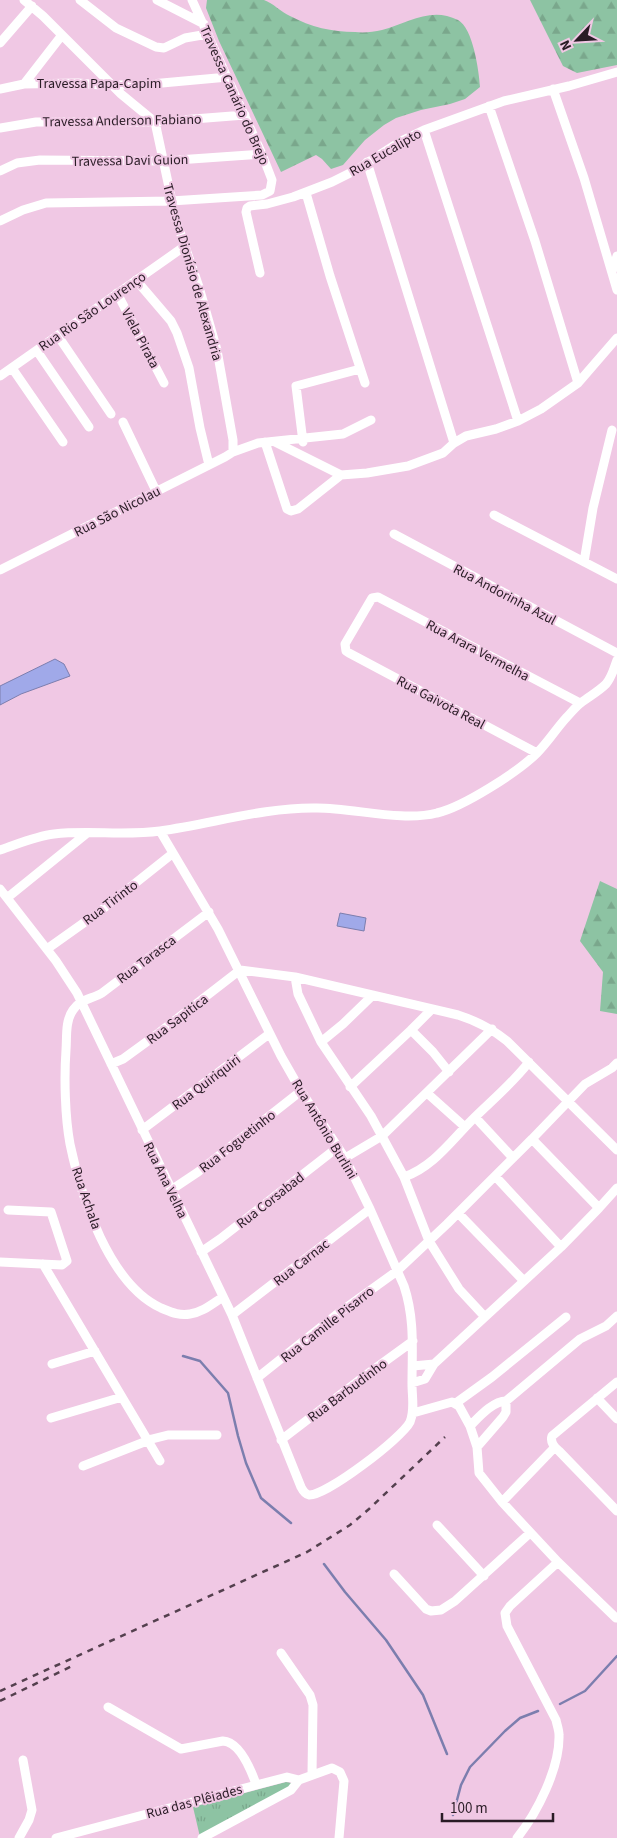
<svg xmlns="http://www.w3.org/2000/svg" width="617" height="1838" font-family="'Source Sans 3',sans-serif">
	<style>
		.grass { fill: url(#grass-tufts) }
		.forest { fill: url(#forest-firs) }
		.water { fill: #a0a9e9; stroke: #7c7eae }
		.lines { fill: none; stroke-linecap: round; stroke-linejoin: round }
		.stream { stroke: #7c7eae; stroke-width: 2.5 }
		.street { stroke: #fff; stroke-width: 9 }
		.rail { stroke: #54404e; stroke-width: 2.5; stroke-dasharray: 6 6; stroke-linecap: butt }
		.labels { text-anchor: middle; stroke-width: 4; stroke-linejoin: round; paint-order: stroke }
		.street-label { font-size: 14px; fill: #291b25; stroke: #f0c8e4 }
	</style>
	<defs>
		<pattern id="grass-tufts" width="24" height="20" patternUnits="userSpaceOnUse" patternTransform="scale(1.25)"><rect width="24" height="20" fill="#8dc3a3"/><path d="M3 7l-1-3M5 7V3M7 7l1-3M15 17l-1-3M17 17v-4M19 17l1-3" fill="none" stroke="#7aa78c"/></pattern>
		<pattern id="forest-firs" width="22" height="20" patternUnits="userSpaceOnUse" patternTransform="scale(1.25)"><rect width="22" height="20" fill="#8dc3a3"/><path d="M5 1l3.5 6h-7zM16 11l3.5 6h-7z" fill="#7aa78c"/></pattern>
	</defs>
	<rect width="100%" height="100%" fill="#f0c8e4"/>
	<!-- grass -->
	<path class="grass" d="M286,1782L291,1783L292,1786L200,1837L193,1807Z"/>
	<!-- forest -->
	<path class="forest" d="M207,0C219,0 255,0 264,0C273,3 281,12 290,16C311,27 332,32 355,32C364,33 373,32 382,30C408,23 431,6 458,20C473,28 479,71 480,87L465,99L450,104L421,110L396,118L384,125L365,140L343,165L331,169L322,159L316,155L281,172L219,41L206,8Z
		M530,0H617V65L577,73L563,66Z
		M600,881L617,889V1014L600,1011L603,972L580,941Z"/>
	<!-- water -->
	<path class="water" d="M55,659L64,664L70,676L21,694L0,705V686Z
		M340,913L366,918L364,931L337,926Z"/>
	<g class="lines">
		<!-- stream -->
		<path class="stream" d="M183,1356L200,1361L228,1393L238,1436L246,1463L261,1498L291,1523
			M324,1564L345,1592L386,1640L423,1695L447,1754
			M560,1704L585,1691L617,1656
			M453,1815L461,1785L470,1767L505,1731L520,1718L538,1711"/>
		<!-- street -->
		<path class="street" d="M24,0L43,16L121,94L155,122L176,220L199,287L217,350L233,440V452
			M80,0L116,28L156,47L164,48L185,38L208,34
			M157,0L204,24
			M0,43L32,6
			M24,84L62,35
			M0,89L24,84L78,83L101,85H140L228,77
			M553,89L584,178L617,290
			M489,106L535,241L578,383
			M0,128L36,122H155L245,115
			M424,130L518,421
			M367,162L454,443
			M0,171L17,163L40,160L163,161L262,154
			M306,193L330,276L365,383
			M0,221L23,210L46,203L171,201L262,195L270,191L272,180L262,154L192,0
			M612,272L617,256
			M260,273L246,212L247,208L250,206L267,204L293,197L332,182L356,170L401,141L424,130L504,101L569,86L617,72
			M136,280L171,321L177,333L189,368L200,428L209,465
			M117,293L164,383
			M58,336L111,414
			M37,351L89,427
			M12,368L63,442
			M0,376L185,246
			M123,422L156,491
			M265,442L287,509L291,511L298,509L341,475
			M275,442L341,475L367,473L408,466L443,453L454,443L466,436L496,429L518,421L541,409L578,383L617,338
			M303,442L296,386L360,369
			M494,515L617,579
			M394,534L617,653
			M584,562L593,508L612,430
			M0,570L225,457L233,452L258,443L343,434L371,420
			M537,753L349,653L346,651L345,644L372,598L378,597L580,703
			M0,850C18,844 36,836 54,834C89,830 125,836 160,831C212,824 264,807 317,808C354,808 402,822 437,813C463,807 518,772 537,753C548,742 556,729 566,718C571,713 576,706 582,702C590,696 599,691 606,684C612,677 614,668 617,660
			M0,889L56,961L77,993L232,1315L301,1487C303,1491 305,1494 309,1495C326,1496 402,1438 410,1422C415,1410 412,1397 412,1384C412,1350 415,1319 404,1286L370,1209L345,1158L301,1091L281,1056L218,929L160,831
			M7,898L86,834
			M209,912L102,993C92,999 80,999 73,1010C65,1021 67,1037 66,1050C64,1078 65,1117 70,1144C81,1197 109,1284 161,1308C171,1312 179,1316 190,1314C203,1312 212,1304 223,1297
			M47,949L99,912L172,854
			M432,1009L411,1030L433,1052L449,1072
			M321,1042L343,1024L373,995
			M111,1064L123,1059L156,1035L240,970L295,977
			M350,1087L411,1030
			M427,1093L465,1127
			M475,1117L513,1158
			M142,1130L269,1034
			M345,1158L382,1136L492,1029
			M495,1176L561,1247
			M404,1177C433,1167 451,1141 472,1120C491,1101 512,1084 529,1062
			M171,1190L198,1172L301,1091
			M599,1208L617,1188
			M458,1213L523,1280
			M201,1252L220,1239L338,1147
			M0,1262L62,1265L67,1261L51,1212L8,1210
			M43,1264L160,1461
			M232,1315L370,1209
			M485,1317L459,1289L429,1241L404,1177L371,1116L321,1042L298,994L295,977L458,1015C477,1021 492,1029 507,1041L617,1150
			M52,1364L95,1351
			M413,1366L434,1364
			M257,1378L336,1315L397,1271L447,1224L532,1139
			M617,1382L552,1436C550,1442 554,1447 559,1451L617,1511
			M412,1383L425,1379L434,1364L561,1247L599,1208L532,1139L585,1084L612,1068L617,1063
			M597,1398L617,1419
			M456,1403L492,1377L566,1317
			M413,1413L452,1402L459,1406L470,1426L477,1447L479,1473L502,1502L558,1562L510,1606L505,1613L507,1626L556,1720C557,1725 559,1730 559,1735C560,1768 537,1813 517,1838
			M51,1418L122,1397
			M470,1426C479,1417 493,1401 506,1401L580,1339L606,1326L617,1316
			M281,1440L362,1378L413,1341
			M477,1447L503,1417L506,1412V1401
			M83,1466L152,1439L168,1435H217
			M502,1502L555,1447
			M437,1525L484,1576
			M558,1562L616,1618
			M394,1574L426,1609L431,1611L441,1610L455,1601L530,1533
			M281,1653L310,1695L313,1705L312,1774
			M108,1707L181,1749L223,1741C240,1742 251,1770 256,1784
			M19,1838L29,1820L32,1810L23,1760
			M56,1838L287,1777L299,1780L332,1768L340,1772L344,1781L339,1838
			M202,1838L291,1790L299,1780"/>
		<!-- rail -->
		<path class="rail" d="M0,1691L307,1552L350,1525L369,1509L445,1437
			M0,1701L74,1665"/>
	</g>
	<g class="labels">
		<!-- street labels -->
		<g class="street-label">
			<text x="99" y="88">Travessa Papa-Capim</text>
			<text transform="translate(235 95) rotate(66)" y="5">Travessa Canário do Brejo</text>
			<text transform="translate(122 120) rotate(-1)" y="5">Travessa Anderson Fabiano</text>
			<text transform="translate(385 152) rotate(-30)" y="5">Rua Eucalipto</text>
			<text transform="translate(130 160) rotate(-1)" y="5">Travessa Davi Guion</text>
			<text transform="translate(193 272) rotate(74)" y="5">Travessa Dionísio de Alexandria</text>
			<text transform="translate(92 311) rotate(-35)" y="5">Rua Rio São Lourenço</text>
			<text transform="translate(141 338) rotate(62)" y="5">Viela Pirata</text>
			<text transform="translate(117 511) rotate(-27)" y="5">Rua São Nicolau</text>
			<text transform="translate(505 594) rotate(28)" y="5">Rua Andorinha Azul</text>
			<text transform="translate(478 650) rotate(28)" y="5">Rua Arara Vermelha</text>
			<text transform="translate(441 702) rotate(28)" y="5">Rua Gaivota Real</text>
			<text transform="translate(110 902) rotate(-37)" y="5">Rua Tirinto</text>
			<text transform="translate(146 959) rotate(-37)" y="5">Rua Tarasca</text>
			<text transform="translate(177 1019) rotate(-37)" y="5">Rua Sapitica</text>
			<text transform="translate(206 1082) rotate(-37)" y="5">Rua Quiriquiri</text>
			<text transform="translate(325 1129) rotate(59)" y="5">Rua Antônio Burlini</text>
			<text transform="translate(237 1141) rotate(-38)" y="5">Rua Foguetinho</text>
			<text transform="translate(166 1180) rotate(64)" y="5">Rua Ana Velha</text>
			<text transform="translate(87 1198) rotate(71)" y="5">Rua Achala</text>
			<text transform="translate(270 1200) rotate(-38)" y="5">Rua Corsabad</text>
			<text transform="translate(301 1262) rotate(-38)" y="5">Rua Carnac</text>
			<text transform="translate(327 1324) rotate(-38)" y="5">Rua Camille Pisarro</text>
			<text transform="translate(347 1390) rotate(-37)" y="5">Rua Barbudinho</text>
			<text transform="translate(194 1801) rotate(-15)" y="5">Rua das Plêiades</text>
		</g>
	</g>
	<!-- north arrow -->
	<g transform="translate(577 40) rotate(245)" stroke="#f0c8e4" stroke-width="4" paint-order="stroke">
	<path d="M0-4L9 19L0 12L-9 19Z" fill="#291b25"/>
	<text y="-8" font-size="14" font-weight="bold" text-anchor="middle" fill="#291b25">N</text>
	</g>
	<!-- scale -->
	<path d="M442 1813v8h111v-8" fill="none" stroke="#291b25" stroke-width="2.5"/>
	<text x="450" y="1813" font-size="15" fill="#291b25" stroke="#f0c8e4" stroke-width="4" paint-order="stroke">100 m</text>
</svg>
